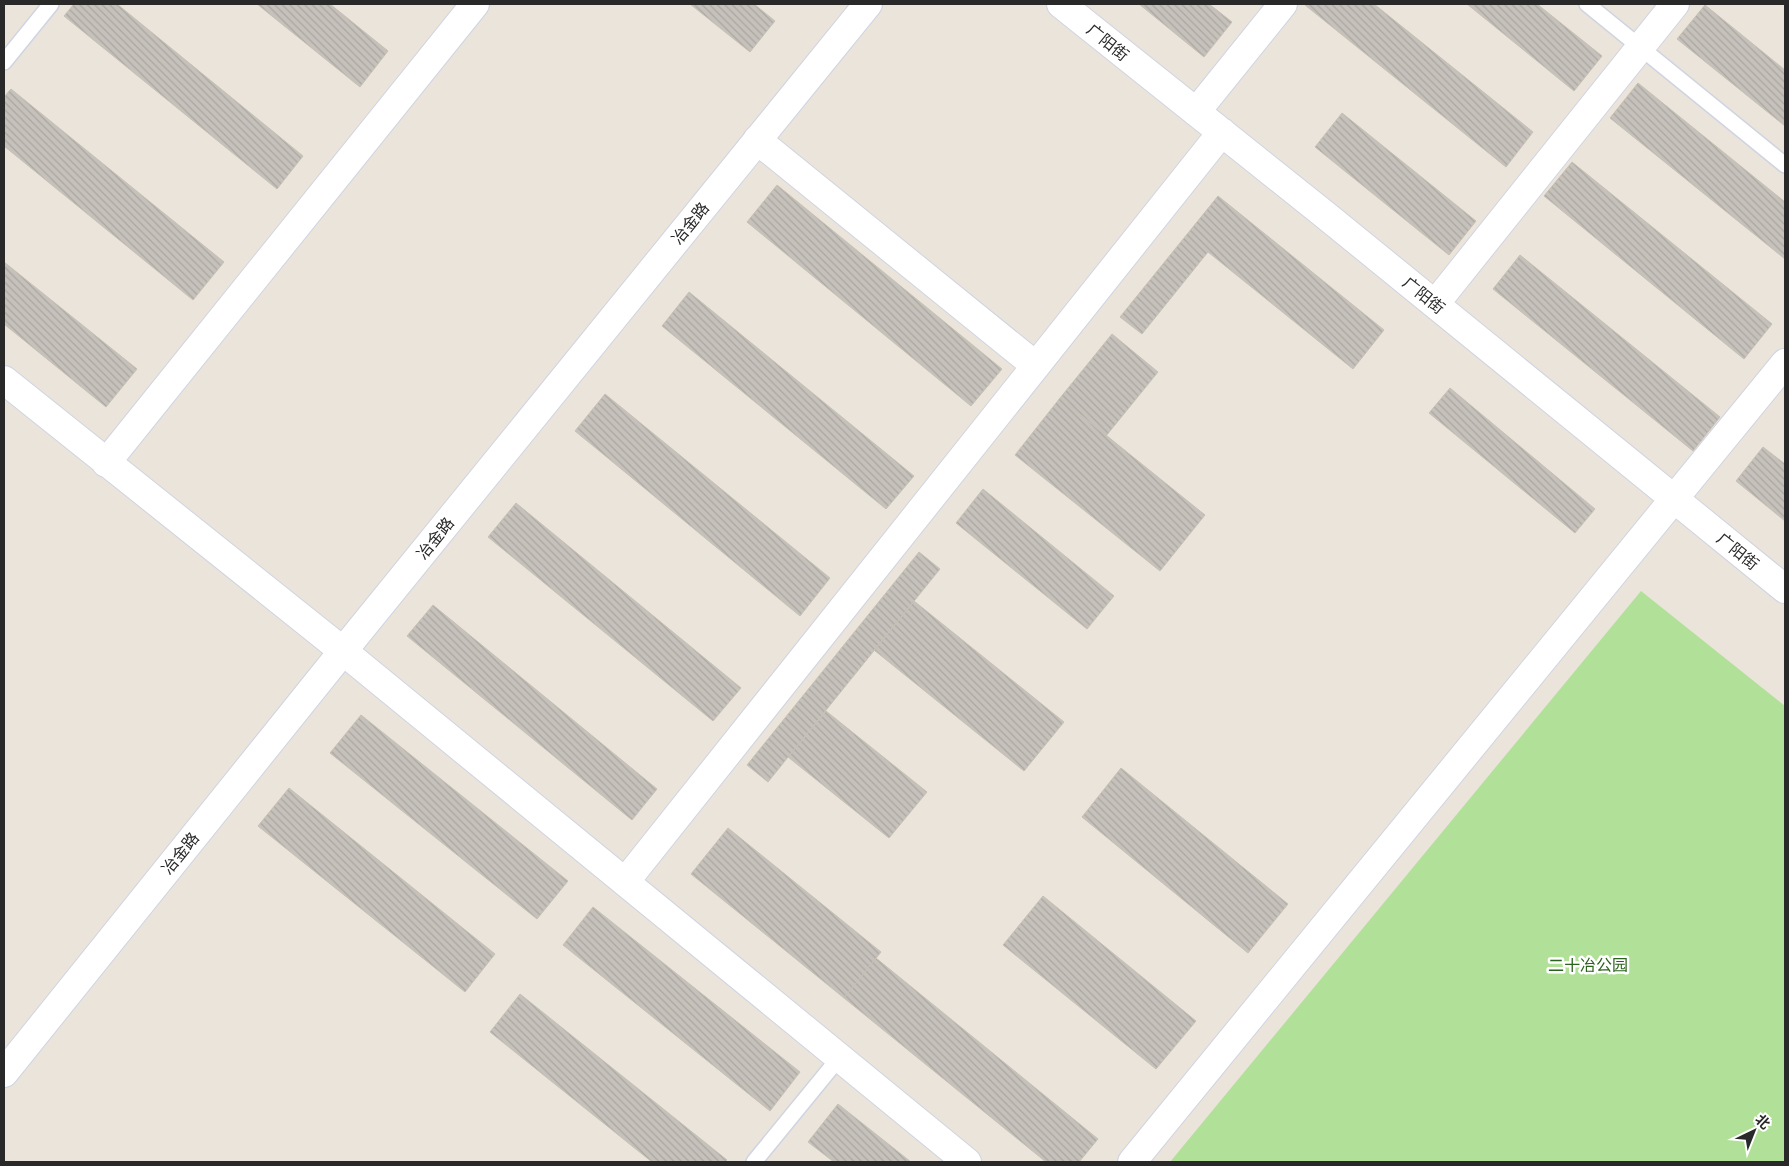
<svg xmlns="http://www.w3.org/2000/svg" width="1789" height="1166" font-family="'Space Grotesk','Noto Sans SC',sans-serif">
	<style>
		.park { fill: #b1e099 }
		.building { fill: url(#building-back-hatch); stroke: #c6c0b5 }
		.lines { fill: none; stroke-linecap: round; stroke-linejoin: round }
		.lane-casing { stroke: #d0d4e1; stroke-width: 18 }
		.street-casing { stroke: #d0d4e1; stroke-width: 30 }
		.secondary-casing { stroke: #d0d4e1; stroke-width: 30 }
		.lane { stroke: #fff; stroke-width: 15 }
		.street { stroke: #fff; stroke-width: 28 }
		.secondary { stroke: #fff; stroke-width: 28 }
		.labels { text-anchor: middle; stroke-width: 5; stroke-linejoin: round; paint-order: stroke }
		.street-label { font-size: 16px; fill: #292929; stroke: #fff }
		.park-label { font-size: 16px; fill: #2a631c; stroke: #fff }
	</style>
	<defs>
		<pattern id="building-back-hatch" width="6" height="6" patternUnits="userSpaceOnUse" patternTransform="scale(1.25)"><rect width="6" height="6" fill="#c6c1bb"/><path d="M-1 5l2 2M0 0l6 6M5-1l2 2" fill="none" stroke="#aaa6a1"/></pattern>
	</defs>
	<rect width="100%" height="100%" fill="#ebe4db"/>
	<!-- park -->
	<path class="park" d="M1641,591L1785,706V1162H1170Z"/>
	<!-- building -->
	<path class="building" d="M74,4H117L303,156L277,189L64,16Z
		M257,4H330L388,51L360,87Z
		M690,4H754L775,21L750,52Z
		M1139,4H1209L1232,22L1204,57Z
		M1306,4H1374L1533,132L1506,167L1305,5Z
		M1467,4H1537L1602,56L1574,91Z
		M1705,5L1785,70V126L1677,39Z
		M1638,83L1785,202V259L1610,118Z
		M11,89L224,262L193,300L4,146V97Z
		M1342,113L1476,221L1449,255L1315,147Z
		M1572,162L1772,324L1744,359L1544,196Z
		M777,185L1002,369L971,406L747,222Z
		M1218,196L1384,330L1353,369L1208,252L1142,334L1120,317Z
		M1520,255L1720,417L1693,451L1493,289Z
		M4,262L137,369L106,407L4,324Z
		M689,292L914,476L886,509L662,326Z
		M1112,334L1158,372L1106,436L1060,398Z
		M1450,388L1595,509L1575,533L1429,413Z
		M605,394L830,578L800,616L575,431Z
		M1060,398L1205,515L1160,571L1015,455Z
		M1763,447L1785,464V521L1736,481Z
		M983,489L1114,596L1087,629L956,523Z
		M516,503L741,688L713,721L488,537Z
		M919,552L940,569L768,782L747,765Z
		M914,601L1064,722L1024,771L874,650Z
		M433,605L657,789L632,820L407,636Z
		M826,711L927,792L889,838L788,757Z
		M361,715L568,881L537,919L330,753Z
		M1121,768L1288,904L1248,953L1082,817Z
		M289,788L495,954L465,992L258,826Z
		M728,828L881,952L844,998L691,874Z
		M1043,896L1196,1021L1156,1069L1003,945Z
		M593,907L800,1072L770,1111L563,945Z
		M876,958L1098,1139L1079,1162H1046L844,998Z
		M520,994L727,1160L725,1162H652L490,1032Z
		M838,1104L911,1162H834L808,1142Z"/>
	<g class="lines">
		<defs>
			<path id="lane" d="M1587,4L1785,165
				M4,62L51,4
				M754,1162L839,1058"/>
			<path id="street" d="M1061,4L1324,214L1785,589
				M1196,112L1283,4
				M757,140L1036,366
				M1435,304L1675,4
				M4,380L343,651L967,1162
				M106,463L475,4
				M625,882L1222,132
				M1132,1162L1785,363"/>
			<path id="secondary" d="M4,1073L343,651L868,4"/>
		</defs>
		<!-- lane casing -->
		<use href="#lane" class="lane-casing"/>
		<!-- street casing -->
		<use href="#street" class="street-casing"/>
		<!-- secondary casing -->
		<use href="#secondary" class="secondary-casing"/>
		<!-- lane -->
		<use href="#lane" class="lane"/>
		<!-- street -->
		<use href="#street" class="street"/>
		<!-- secondary -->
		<use href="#secondary" class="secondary"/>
	</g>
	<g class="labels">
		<!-- street labels -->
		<g class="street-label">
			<text transform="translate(1108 42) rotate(39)" y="6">广阳街</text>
			<text transform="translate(690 223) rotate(-51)" y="6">冶金路</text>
			<text transform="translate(1424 295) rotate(39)" y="6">广阳街</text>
			<text transform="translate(435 538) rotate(-51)" y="6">冶金路</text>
			<text transform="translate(1738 551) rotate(39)" y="6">广阳街</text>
			<text transform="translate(180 853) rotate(-51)" y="6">冶金路</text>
		</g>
		<!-- park labels -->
		<g class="park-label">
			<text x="1588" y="971">二十冶公园</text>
		</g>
	</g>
	<!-- border -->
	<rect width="1789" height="1166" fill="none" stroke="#292929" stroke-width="10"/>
	<!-- north arrow -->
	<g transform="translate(1754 1131) rotate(43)" stroke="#ffffff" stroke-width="4" paint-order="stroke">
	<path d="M0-4L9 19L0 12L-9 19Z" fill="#292929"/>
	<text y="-8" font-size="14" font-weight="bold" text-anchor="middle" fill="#292929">北</text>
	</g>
</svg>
